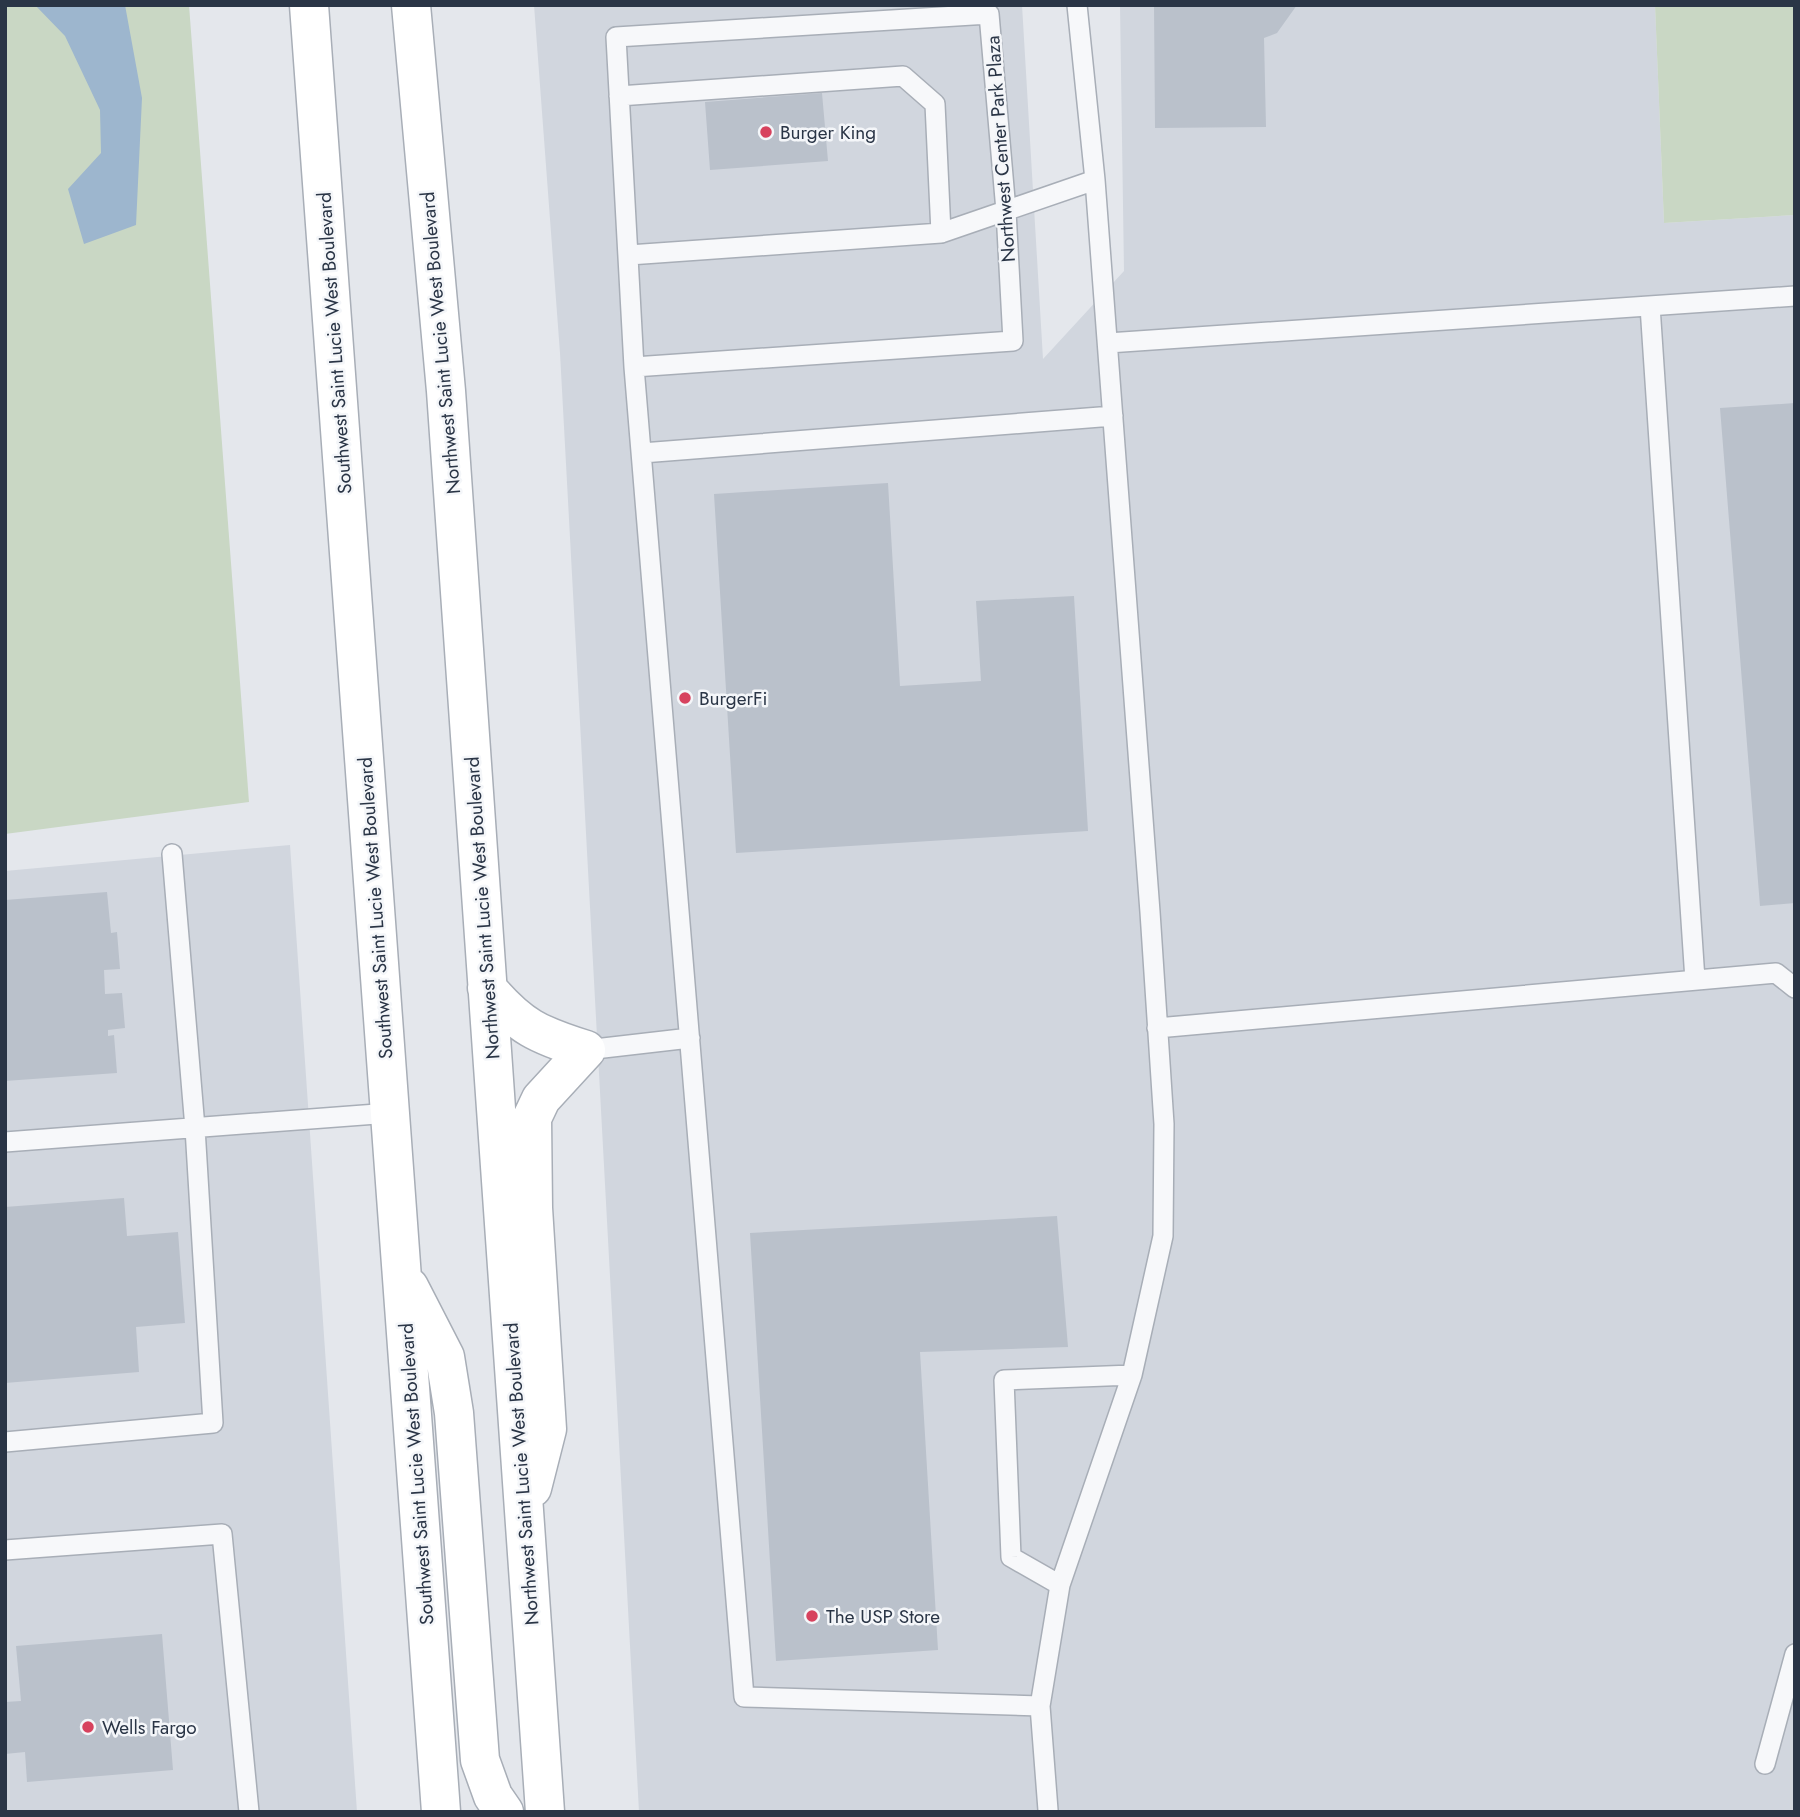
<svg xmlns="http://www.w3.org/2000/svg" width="1800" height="1817" font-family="Jost,sans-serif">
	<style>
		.built { fill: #d1d6de }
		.green { fill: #c9d7c4 }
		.water { fill: #9db6ce }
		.building { fill: #bac1cb }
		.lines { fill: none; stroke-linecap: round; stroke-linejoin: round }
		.service-casing { stroke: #a8aeb7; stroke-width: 22 }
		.secondary-casing { stroke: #a8aeb7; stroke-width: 41 }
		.service { stroke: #f7f8fa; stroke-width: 19 }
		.secondary { stroke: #fff; stroke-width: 38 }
		.poi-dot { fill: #d7425e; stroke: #f4f6f9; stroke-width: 2.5 }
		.labels { text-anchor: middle; stroke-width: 5; stroke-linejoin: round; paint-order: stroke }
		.poi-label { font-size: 19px; fill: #2a3546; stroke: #f4f6f9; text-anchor: start }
		.street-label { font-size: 19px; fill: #2a3546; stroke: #f4f6f9 }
	</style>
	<rect width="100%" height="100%" fill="#e4e7ec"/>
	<!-- built -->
	<path class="built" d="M534,5H1022L1043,359L1124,271L1120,5H1655L1664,223L1795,215V1812H639L560,353Z
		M290,845L357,1812H5V871Z"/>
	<!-- green -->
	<path class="green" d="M5,5H189L249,802L5,834Z
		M1655,5H1795V215L1664,223Z"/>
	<!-- water -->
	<path class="water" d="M35,5H125L142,98L136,225L84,244L68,189L101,153L100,110L65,36Z"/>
	<!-- building -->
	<path class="building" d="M1154,5H1297L1277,33L1264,38L1266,127L1155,128Z
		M822,93L828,161L710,170L705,102Z
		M1795,403V903L1760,906L1720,408Z
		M888,483L900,686L981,681L976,601L1074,596L1088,831L736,853L714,494Z
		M107,892L111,933L117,932L120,969L104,970L105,994L122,993L125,1028L108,1030V1036L114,1035L117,1073L5,1081V900Z
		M124,1198L127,1236L178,1232L185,1323L136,1327L139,1372L5,1383V1207Z
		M1057,1216L1068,1347L920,1352L938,1650L776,1661L750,1233Z
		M162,1634L173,1770L27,1782L25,1752L5,1754V1702L21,1701L16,1646Z"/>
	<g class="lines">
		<defs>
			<path id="service" d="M989,14L1006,211L1013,341L634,367L616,37Z
				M619,96L903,76L935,104L941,233
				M629,255L941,233L1095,180
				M1650,306L1695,980
				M1108,343L1795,296
				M634,367L744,1697L1040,1706
				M642,453L1113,416
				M1157,1028L1776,973L1795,988
				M586,1050L690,1038
				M5,1142L390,1113
				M5,1442L213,1423L195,1128L172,854
				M5,1550L222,1534L249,1812
				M1060,1585L1011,1557L1004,1380L1132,1375
				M1765,1764L1795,1654
				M1048,1810L1040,1706L1060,1585L1132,1375L1163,1236L1164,1124L1150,912L1095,180L1077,5"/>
			<path id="secondary" d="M309,5L441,1812
				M411,5L446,391L545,1812
				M487,988C520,1027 538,1035 586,1050L541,1099L532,1118L533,1208L547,1429L532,1488
				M409,1287L445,1357L454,1413L480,1760L493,1796L504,1812"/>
		</defs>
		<!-- service casing -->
		<use href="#service" class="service-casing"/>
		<!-- secondary casing -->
		<use href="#secondary" class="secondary-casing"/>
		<!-- service -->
		<use href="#service" class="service"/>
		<!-- secondary -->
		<use href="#secondary" class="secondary"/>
	</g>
	<!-- markers -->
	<g class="poi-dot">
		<circle cx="766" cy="132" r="7"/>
		<circle cx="685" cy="698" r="7"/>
		<circle cx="812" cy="1616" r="7"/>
		<circle cx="88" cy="1727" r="7"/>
	</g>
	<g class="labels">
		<!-- poi labels -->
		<g class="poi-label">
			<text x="780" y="139">Burger King</text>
			<text x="699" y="705">BurgerFi</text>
			<text x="826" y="1623">The USP Store</text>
			<text x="102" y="1734">Wells Fargo</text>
		</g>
		<!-- street labels -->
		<g class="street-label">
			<text transform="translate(1000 149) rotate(-94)" y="7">Northwest Center Park Plaza</text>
			<text transform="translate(334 343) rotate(-94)" y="7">Southwest Saint Lucie West Boulevard</text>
			<text transform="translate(440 343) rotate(-95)" y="7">Northwest Saint Lucie West Boulevard</text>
			<text transform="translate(375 908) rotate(-94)" y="7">Southwest Saint Lucie West Boulevard</text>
			<text transform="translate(482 908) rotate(-94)" y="7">Northwest Saint Lucie West Boulevard</text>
			<text transform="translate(416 1474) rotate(-94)" y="7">Southwest Saint Lucie West Boulevard</text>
			<text transform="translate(521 1474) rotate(-94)" y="7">Northwest Saint Lucie West Boulevard</text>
		</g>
	</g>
	<!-- border -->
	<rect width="1800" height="1817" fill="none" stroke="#2a3546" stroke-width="14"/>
</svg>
